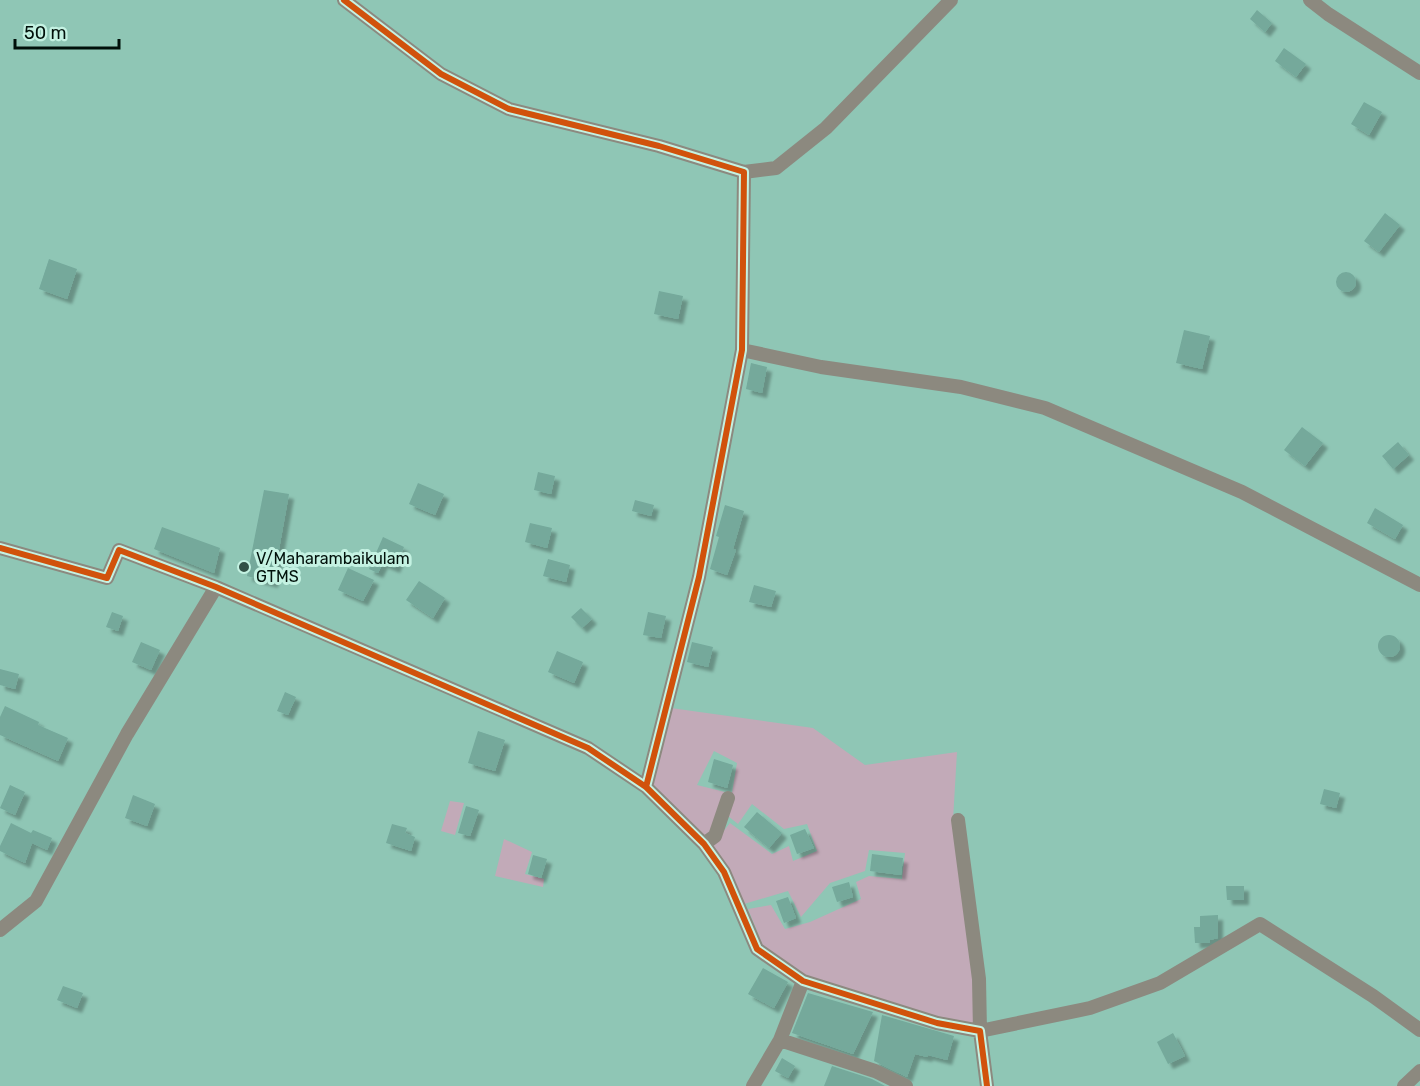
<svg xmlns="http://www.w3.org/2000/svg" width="1420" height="1086" font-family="Rubik,sans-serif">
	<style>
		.green { fill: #c2aab8 }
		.building { fill: #74a99b; filter: url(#shadow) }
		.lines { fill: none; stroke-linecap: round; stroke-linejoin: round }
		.street { stroke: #8c897f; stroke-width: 14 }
		.cycleway-casing { stroke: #c4f2e2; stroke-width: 10 }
		.cycleway { stroke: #d1520c; stroke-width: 6 }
		.poi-dot { fill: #325046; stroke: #c4f2e2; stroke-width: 2 }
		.labels { text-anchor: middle; stroke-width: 6; stroke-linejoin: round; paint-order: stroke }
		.poi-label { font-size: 16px; fill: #00100a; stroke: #c4f2e2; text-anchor: start }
	</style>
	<defs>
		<filter id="shadow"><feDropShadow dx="5" dy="5" stdDeviation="1.5" flood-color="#0004"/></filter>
	</defs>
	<rect width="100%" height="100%" fill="#8fc6b5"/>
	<!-- green -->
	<path class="green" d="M671,708L813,728L865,765L957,752L953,820L974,983L973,1025L924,1013L806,977L763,946L748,909L771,905L785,929L810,922L861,899L856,882L869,876L902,879L905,853L869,850L865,871L830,883L801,917L788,891L744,904L708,847L718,838L730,823L772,854L789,846L793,861L817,851L807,824L784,829L752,804L738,824L728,816L737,763L714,751L697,785L725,792L719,820L703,840L651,787Z
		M450,801L464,803L455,835L441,831Z
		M504,839L532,852L525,874L544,879L543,887L495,876Z"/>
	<!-- building -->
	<path class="building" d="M1257,10L1272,23L1265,32L1250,19Z
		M1284,48L1306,64L1296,77L1275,61Z
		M1364,102L1382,112L1369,135L1351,124Z
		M1385,213L1400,225L1379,252L1364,241Z
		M49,259L77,269L67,299L39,289Z
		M1336 282a10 10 0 1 1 20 0a10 10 0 1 1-20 0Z
		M659,291L683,296L678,319L654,314Z
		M1184,330L1210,336L1202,369L1176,363Z
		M751,363L767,367L762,393L746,389Z
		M1302,427L1323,443L1305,466L1284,450Z
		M1398,442L1409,455L1393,469L1382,456Z
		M538,472L555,476L551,494L534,490Z
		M418,483L444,494L435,515L409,504Z
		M264,490L289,494L273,583L247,576Z
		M635,500L654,505L651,516L632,511Z
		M725,505L744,511L733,549L736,550L727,575L710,569L719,537L716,536Z
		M1375,508L1403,525L1395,539L1367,523Z
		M530,523L552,528L547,548L525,542Z
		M162,527L220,548L214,573L154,549Z
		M383,537L404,547L395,568L383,563L378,573L369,569Z
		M548,559L570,565L566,582L543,576Z
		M348,568L374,580L363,601L338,590Z
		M419,581L445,598L433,618L406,600Z
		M754,585L776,591L771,607L749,602Z
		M581,608L592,619L582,628L571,617Z
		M112,612L123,616L118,631L106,627Z
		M648,612L666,616L661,638L643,635Z
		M1378 646a11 11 0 1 1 22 0a11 11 0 1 1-22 0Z
		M141,642L160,650L151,670L132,662Z
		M692,642L713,647L708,667L687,662Z
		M557,651L583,662L574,683L548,672Z
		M0,669L19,674L15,689L0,685Z
		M285,692L296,697L288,715L277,711Z
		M5,706L39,722L38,725L68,738L58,761L0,735V717Z
		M478,731L505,740L495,771L468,763Z
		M714,759L733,765L727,788L708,782Z
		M10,785L25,792L15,815L0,808Z
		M1324,789L1340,793L1336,808L1320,804Z
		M133,795L155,804L147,826L125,818Z
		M466,806L479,810L470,836L458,833Z
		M757,812L782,833L769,848L744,827Z
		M11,823L31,833L33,830L52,838L47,850L32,843L25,863L0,851V846Z
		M392,824L407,828L405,833L415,837L411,851L386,843Z
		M805,829L814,848L797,854L790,835Z
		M872,854L903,858L901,875L870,871Z
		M533,855L547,859L541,878L528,874Z
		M849,882L853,897L837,902L832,887Z
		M1226,886H1244V900H1227Z
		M788,897L796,918L784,923L776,901Z
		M1218,915V938L1210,940V943H1195L1194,927H1200V916Z
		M763,968L788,982L774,1008L748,994Z
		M63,986L83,993L77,1008L57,1000Z
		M808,993L873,1012L853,1054L792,1033Z
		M882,1015L954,1036L947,1060L928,1055L927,1057L915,1054L907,1077L874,1061Z
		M1173,1033L1185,1056L1168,1064L1157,1042Z
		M782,1058L795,1066L788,1078L775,1071Z
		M832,1066L872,1079L885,1086H824Z"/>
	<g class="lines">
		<!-- street -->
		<path class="street" d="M344,0L441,74L509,109L659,146L744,172L742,350L699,577L646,787
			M1310,0L1328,14L1420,73
			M744,172L776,168L826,128L951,0
			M742,350L821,367L961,387L1045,408L1242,492L1420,585
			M0,548L107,578L119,550L216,587L588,748L646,787L704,844L724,872L757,949L803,981L937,1023L980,1031L987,1086
			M958,820L979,979L980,1031L1090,1008L1160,983L1260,924L1373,996L1420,1030
			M704,844L715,836L728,798
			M0,930L36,901L127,734L216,587
			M780,1040L875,1071L906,1086
			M753,1086L780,1040L803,981
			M1404,1086L1420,1071"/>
		<defs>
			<path id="cycleway" d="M344,0L441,74L509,109L659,146L744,172L742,350L699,577L646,787
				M0,548L107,578L119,550L216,587L588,748L646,787L704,844L724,872L757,949L803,981L937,1023L980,1031L987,1086"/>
		</defs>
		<!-- cycleway casing -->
		<use href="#cycleway" class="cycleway-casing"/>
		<!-- cycleway -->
		<use href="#cycleway" class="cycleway"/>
	</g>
	<!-- markers -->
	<circle class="poi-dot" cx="244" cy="567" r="6"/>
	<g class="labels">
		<!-- poi labels -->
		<g class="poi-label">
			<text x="256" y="564">V/Maharambaikulam<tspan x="256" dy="18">GTMS</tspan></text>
		</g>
	</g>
	<!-- scale -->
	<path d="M15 39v9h104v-9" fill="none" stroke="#00100a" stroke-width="3"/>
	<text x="24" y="39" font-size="18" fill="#00100a" stroke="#c4f2e2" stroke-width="4.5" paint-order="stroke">50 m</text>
</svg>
